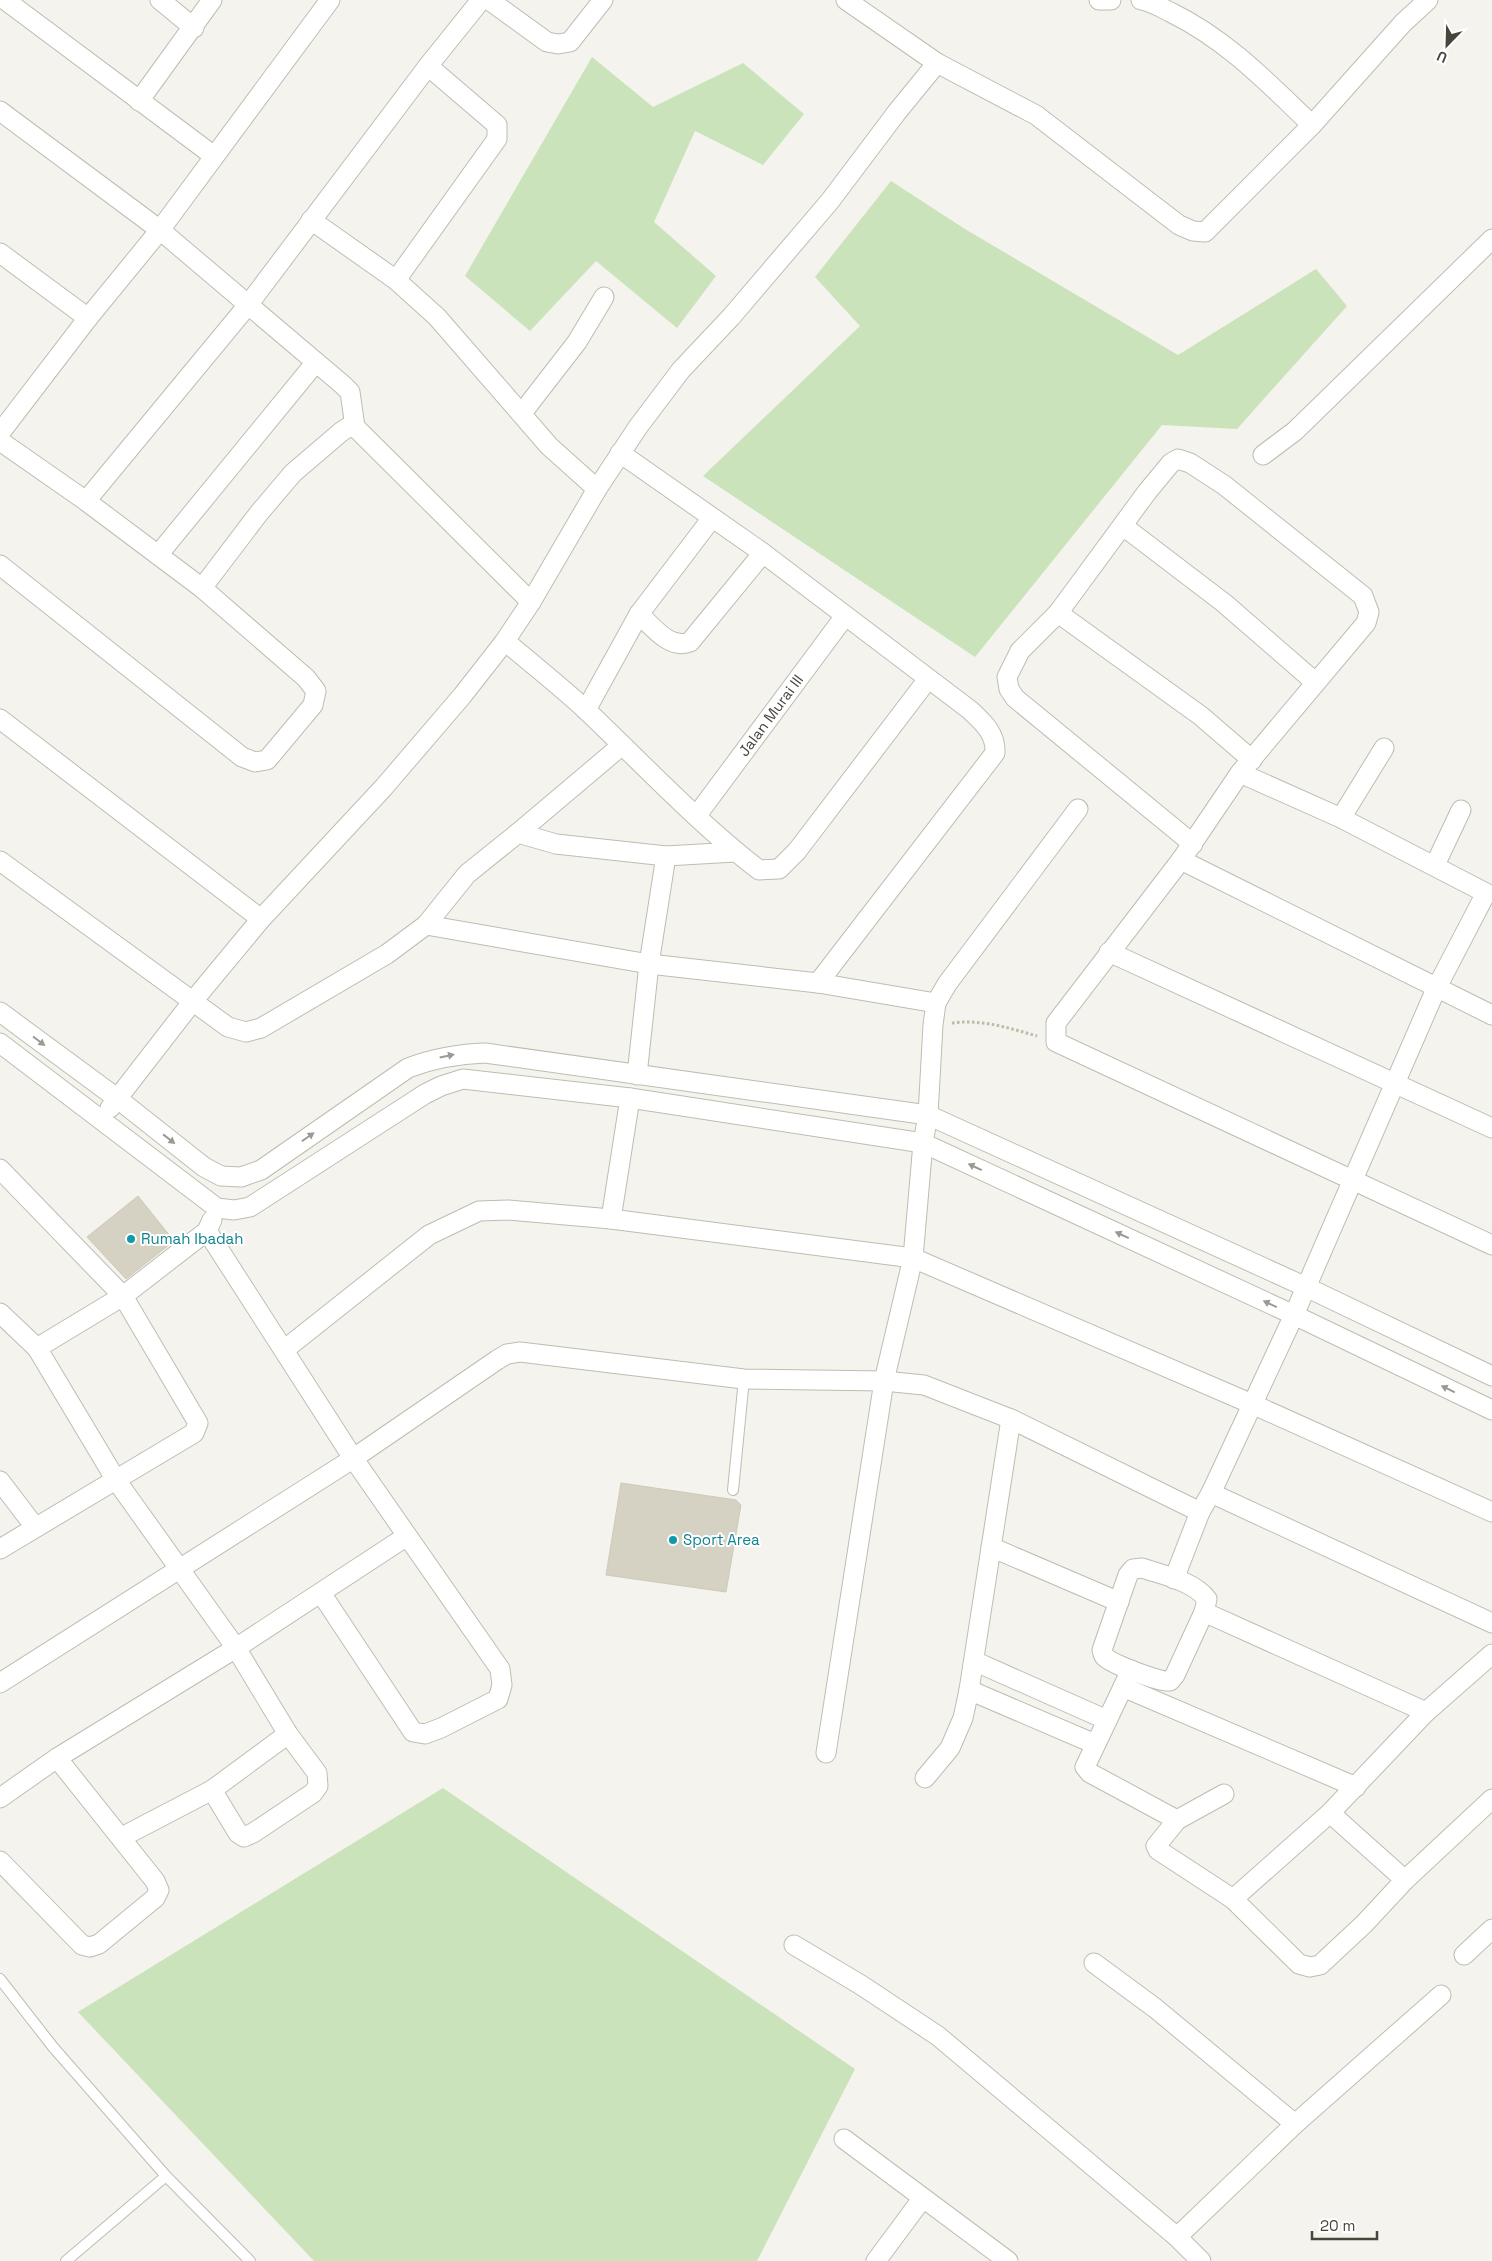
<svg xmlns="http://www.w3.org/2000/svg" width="1492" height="2261" font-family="'Space Grotesk',sans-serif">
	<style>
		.green { fill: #cae3bb }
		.building { fill: #d5d1c3; stroke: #cfcab7 }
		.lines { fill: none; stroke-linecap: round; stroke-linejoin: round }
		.lane-casing { stroke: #bfbdb0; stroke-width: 12 }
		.street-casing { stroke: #bfbdb0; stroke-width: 21 }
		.path { stroke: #bfbaa3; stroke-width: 3; stroke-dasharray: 2.5 2.5; stroke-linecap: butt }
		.lane { stroke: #fff; stroke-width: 10 }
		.street { stroke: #fff; stroke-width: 19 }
		.oneway { fill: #9a9993 }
		.culture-dot { fill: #0f9aa8; stroke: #fff; stroke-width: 2 }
		.labels { text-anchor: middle; stroke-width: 4; stroke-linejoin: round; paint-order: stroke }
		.street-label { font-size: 15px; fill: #48453b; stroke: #fff }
		.culture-label { font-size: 15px; fill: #0d838f; stroke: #fff; text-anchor: start }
	</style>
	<rect width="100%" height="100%" fill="#f4f3ed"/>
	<!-- green -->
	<path class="green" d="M592,57L653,107L743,63L804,114L763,165L695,131L654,222L716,276L677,328L596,261L530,331L465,276Z
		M891,181L965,229L1178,355L1316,269L1347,306L1237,429L1162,425L975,657L703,476L860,326L815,277Z
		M443,1788L855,2069L757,2261H314L78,2012Z"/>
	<!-- building -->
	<path class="building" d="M138,1196L174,1241L126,1279L87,1237Z
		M621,1483L736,1500L741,1505L726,1592L606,1575Z"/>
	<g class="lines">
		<defs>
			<path id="lane" d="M733,1490L744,1379
				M0,1979L53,2047L166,2176L250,2261
				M66,2261L166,2176"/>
			<g id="street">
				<path d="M5,0L214,156"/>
				<path d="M160,0L194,28"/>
				<path d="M489,0L547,42L558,44L570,42L603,0"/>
				<path d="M846,0L937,63L1036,115L1179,225L1193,231L1205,232L1312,125L1403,23L1428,0"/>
				<path d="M1099,0H1111"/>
				<path d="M1141,0C1152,2 1162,8 1172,13C1227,40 1268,83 1312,125"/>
				<path d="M139,101L212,0"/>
				<path d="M0,111L160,230L343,385L350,392L355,427L531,602"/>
				<path d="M311,220L396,280L437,317L549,446L597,489"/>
				<path d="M0,253L88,318"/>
				<path d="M396,280L497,139V125L428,66"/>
				<path d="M522,413L577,342L604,297"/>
				<path d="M0,433L88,318L160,230L330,0"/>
				<path d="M0,441L86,501L202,588L306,678L316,691L313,705L267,760L255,762L242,757L0,565"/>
				<path d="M620,453L763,553L970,710C984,723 996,734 995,753L818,983"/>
				<path d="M1263,455L1295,431L1492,239"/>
				<path d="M86,501L248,305L428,66L481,0"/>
				<path d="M1123,526L1224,603L1315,682"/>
				<path d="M158,555L316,362"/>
				<path d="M202,588L259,513L293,473L341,432L347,428L355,427"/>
				<path d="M1058,613L1201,716L1252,760"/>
				<path d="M639,614C653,627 670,650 690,642L763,553"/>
				<path d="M505,641C532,664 560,686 586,710C643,764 697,822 759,870L779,869L797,851L928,679"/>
				<path d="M586,710L639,614L712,518"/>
				<path d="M0,719L261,919"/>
				<path id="s1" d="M697,815L845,616"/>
				<path d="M1341,818L1384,748"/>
				<path d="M518,833L621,746"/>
				<path d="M1193,844L1015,698L1009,689L1007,677L1020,651L1058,613L1147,492L1171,463L1178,459L1190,463L1224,485L1363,596L1369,612L1366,623L1240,773L1181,860L1056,1023V1042L1492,1245"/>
				<path d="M1181,860L1492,1015"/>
				<path d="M0,861L228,1027L246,1032L261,1028L387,954L426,925L649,964L818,983L936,1003"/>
				<path d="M1435,865L1461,810"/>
				<path d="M426,925L467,874L518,833L556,844L666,856L735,852"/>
				<path d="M1109,952L1492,1128"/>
				<path d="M0,1012L118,1099L204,1167L221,1176L241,1177L261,1170L408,1068C434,1058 457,1054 485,1053L928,1115L1306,1287L1492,1376"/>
				<path d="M0,1043L217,1208L234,1210L250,1207L425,1094L441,1086L463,1079L630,1098L923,1143L1294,1315L1492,1410"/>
				<path d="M637,1075L649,964L666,856"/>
				<path d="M110,1108L193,1001L261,919L384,787L462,696L505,641L531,602L597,489L638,427L681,370L731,317L830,201L897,112L937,63"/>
				<path d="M0,1169L123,1296L198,1423L194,1433L0,1549"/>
				<path d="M611,1219L630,1098"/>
				<path d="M207,1231L353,1458L500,1669L502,1685L498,1699L441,1728L425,1734L413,1732L321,1593"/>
				<path d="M0,1313L37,1348L116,1480L236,1648L288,1734L317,1773L318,1786L313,1793L253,1833L244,1837L238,1833L212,1790"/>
				<path d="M37,1348L123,1296L207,1231L212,1220"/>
				<path d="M284,1350L429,1235L479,1211L508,1210L611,1219L913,1258L1252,1404L1492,1512"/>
				<path d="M0,1481L35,1527"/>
				<path d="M1211,1493L1492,1623"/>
				<path d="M991,1547L1119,1602"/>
				<path d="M1142,1568C1163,1575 1193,1581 1207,1599L1204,1612L1175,1675L1170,1681C1161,1683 1112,1664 1105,1657C1103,1656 1103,1653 1102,1650L1128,1575L1133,1569Z"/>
				<path d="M1174,1579L1200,1512L1211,1493L1294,1315L1436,989L1486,893L1341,818L1240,773"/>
				<path d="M1204,1612L1426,1712"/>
				<path d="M974,1661L1107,1720"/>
				<path d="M1131,1670L1123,1687L1356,1787"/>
				<path d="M0,1683L351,1460L497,1360L507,1354L520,1352L744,1379L884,1381L924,1385L1011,1419L1200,1512"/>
				<path d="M1123,1687L1085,1767L1090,1773L1177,1820"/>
				<path d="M969,1690L1095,1744"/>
				<path d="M826,1753L884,1381L913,1258L923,1143L928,1115L933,1025L936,1003L947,984L1078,809"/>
				<path d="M925,1778L950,1748L963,1718L969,1690L1011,1419"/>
				<path d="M1224,1794L1177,1820L1156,1846L1158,1850L1233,1899L1299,1964L1310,1967L1320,1965L1364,1924L1405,1880L1330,1813"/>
				<path d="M0,1798L57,1758L236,1648L407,1536"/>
				<path d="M122,1837L212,1790L288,1734"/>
				<path d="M0,1861L82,1945L90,1947L99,1944L155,1898L159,1890L155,1881L57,1758"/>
				<path d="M1405,1880L1492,1799"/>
				<path d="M1233,1899L1330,1813L1426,1712L1492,1654"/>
				<path d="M794,1945L861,1985L938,2036L1177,2237L1201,2261"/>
				<path d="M1464,1955L1492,1929"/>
				<path d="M1094,1963L1155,2008L1295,2124"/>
				<path d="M844,2139L1008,2261"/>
				<path d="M1177,2237L1295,2124L1441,1995"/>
				<path d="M876,2261L922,2199"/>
			</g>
		</defs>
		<!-- lane casing -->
		<use href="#lane" class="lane-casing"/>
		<!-- street casing -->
		<use href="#street" class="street-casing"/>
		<!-- path -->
		<path class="path" d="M952,1023C982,1019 1009,1028 1037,1036"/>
		<!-- lane -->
		<use href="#lane" class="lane"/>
		<!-- street -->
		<use href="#street" class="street"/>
	</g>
	<!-- one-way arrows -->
	<defs><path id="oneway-solid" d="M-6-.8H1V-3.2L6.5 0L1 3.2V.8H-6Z" transform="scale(1.25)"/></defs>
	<g class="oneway">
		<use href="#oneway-solid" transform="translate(39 1041) rotate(37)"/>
		<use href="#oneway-solid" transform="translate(447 1056) rotate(-12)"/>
		<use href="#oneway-solid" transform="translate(308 1137) rotate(-35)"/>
		<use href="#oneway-solid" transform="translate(169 1139) rotate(38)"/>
		<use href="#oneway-solid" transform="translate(975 1167) rotate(-155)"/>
		<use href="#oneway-solid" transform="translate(1122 1235) rotate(-155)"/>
		<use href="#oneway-solid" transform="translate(1270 1304) rotate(-155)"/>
		<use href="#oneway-solid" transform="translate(1448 1389) rotate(-154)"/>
	</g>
	<!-- markers -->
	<g class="culture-dot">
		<circle cx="131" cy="1239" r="5"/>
		<circle cx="673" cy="1540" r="5"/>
	</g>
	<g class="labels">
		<!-- street labels -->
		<g class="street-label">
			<text dy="5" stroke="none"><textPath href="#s1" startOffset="124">Jalan Murai III</textPath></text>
		</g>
		<!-- culture labels -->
		<g class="culture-label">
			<text x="141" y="1244">Rumah Ibadah</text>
			<text x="683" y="1545">Sport Area</text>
		</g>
	</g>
	<!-- north arrow -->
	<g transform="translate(1447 45) rotate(203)" stroke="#ffffff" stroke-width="4" paint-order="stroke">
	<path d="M0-4L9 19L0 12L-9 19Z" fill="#48453b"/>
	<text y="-8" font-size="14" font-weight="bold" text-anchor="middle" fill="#48453b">U</text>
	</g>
	<!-- scale -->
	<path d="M1312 2231v8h65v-8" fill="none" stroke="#48453b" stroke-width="2.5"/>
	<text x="1320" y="2231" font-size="15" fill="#48453b" stroke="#ffffff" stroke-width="4" paint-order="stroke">20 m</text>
</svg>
